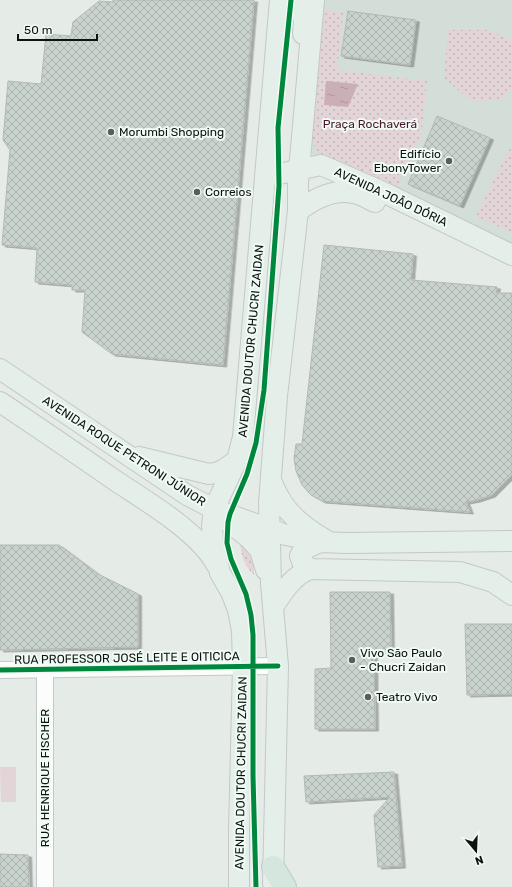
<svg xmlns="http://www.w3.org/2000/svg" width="512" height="887" font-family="Rubik,sans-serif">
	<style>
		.built { fill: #d2ded7 }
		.green { fill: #e3d4d8 }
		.park { fill: url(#park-dots) }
		.water { fill: url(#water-ripples) }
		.building { fill: url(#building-cross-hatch); stroke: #b4b8b6; filter: url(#shadow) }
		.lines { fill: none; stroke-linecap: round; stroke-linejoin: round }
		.minor-casing { stroke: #c4c9c6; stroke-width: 18 }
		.major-casing { stroke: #c5c8c6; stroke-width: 22 }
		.highway-casing { stroke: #c5c8c6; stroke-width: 24 }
		.minor { stroke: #fbfcfb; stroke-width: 16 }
		.major { stroke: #e4efea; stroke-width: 20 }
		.highway { stroke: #d5e6de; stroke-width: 22 }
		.cycleway-casing { stroke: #effbf4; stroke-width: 8 }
		.cycleway { stroke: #00873e; stroke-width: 5 }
		.poi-dot { fill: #595e5b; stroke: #effbf4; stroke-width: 1.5 }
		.labels { text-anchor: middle; stroke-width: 4; stroke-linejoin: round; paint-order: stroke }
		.park-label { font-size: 12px; fill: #4c162d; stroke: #effbf4 }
		.poi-label { font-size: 12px; fill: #0e1210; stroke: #effbf4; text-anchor: start }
		.street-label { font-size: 12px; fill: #0e1210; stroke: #effbf4 }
	</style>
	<defs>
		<pattern id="park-dots" width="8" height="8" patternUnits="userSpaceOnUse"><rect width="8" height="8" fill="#e3d4d8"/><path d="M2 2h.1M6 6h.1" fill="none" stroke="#c2b5b8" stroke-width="1.8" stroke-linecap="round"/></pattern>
		<pattern id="water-ripples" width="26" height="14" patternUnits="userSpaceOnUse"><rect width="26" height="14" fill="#cbafb7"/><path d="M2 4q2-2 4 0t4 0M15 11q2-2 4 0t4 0" fill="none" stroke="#ad969c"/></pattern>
		<pattern id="building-cross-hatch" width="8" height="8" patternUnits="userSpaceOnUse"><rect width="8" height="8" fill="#c9d3cd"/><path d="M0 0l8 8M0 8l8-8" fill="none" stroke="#abb4af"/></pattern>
		<filter id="shadow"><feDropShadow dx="3.5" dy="2" stdDeviation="0" flood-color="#0004"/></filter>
	</defs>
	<rect width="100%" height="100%" fill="#e5ebe7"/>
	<!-- built -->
	<path class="built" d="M314,0H512V255L321,165L308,149Z"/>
	<!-- green -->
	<path class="green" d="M0,767H16V802H1Z"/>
	<!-- park -->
	<path class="park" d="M320,9L343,13L337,70L427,81L421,136L395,191L320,157L309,136Z
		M448,30H488L512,40V87L502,99L472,102L444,78Z
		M509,149L512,150V233L476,216Z
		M242,539L254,565V575C243,564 241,555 240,540Z"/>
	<!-- water -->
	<path class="water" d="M326,81L358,84L348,107L324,105Z"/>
	<!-- building -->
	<path class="building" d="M113,0H254L223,365L112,354L82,332L85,290H72V285L35,282L37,248L2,245L10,150L3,140L8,81L41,84L46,34L71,36L73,22L99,1L113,2Z
		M348,11L416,20L410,65L341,56Z
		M437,116L490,138L460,206L408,184Z
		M324,245L413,254L411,280L497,287L496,293H512V475L492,495L477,500L466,502L470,512L322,501L311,495L302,485L296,471L294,458L296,444H302Z
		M0,545H59L98,574L138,594V647L0,650Z
		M330,592H390L391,652L374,653L375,729H315V669L331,668Z
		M465,624H512V694L467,695Z
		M394,772L402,866L378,867L374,815L390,797L306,802L304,776Z
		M0,854L28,855L29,887H0Z"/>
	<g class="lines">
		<defs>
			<path id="minor" d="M0,670L278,666
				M45,887V670"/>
			<path id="major" d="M296,0L304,20L303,34
				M265,177L321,165L383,192L512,255
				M298,211C315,198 336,187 358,194C364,196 370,200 375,202
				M0,369L187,495L214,509L286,535L320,542L347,543L512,541
				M0,402C39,428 77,454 116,481C146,501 199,532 216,564
				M139,457L209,474C221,473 228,467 237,460
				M271,480C273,485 276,492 279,497C289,516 308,530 326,540
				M225,519L250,539L260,550L266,570
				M311,569L303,564L300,556C303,548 312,546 320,542
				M273,607C282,593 294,574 311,569L460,572L493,582L512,595
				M273,883L278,666L271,583L269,503L277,396L298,211V182L314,0
				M239,887V830L243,666L242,631L238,610L231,592L220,573L213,542L212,526L214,509L237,460L243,437L280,0"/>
			<path id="highway" d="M273,867L285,887"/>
		</defs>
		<!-- minor casing -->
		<use href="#minor" class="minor-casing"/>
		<!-- major casing -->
		<use href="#major" class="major-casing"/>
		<!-- highway casing -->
		<use href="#highway" class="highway-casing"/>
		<!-- minor -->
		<use href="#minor" class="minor"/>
		<!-- major -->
		<use href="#major" class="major"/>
		<!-- highway -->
		<use href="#highway" class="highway"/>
		<defs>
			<path id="cycleway" d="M0,670L278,666
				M256,887L253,776V635L251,615L246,594L231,559L227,543L228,522L230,514L247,474L256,443L264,390L279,186L278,128L291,0"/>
		</defs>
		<!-- cycleway casing -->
		<use href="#cycleway" class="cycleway-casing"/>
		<!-- cycleway -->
		<use href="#cycleway" class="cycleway"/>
	</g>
	<!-- markers -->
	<g class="poi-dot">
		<circle cx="111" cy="132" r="4"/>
		<circle cx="449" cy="161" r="4"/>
		<circle cx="197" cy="192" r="4"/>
		<circle cx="352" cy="660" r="4"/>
		<circle cx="368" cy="697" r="4"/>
	</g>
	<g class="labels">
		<!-- park labels -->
		<g class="park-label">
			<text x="370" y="128">Praça Rochaverá</text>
		</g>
		<!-- poi labels -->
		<g class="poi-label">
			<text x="119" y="136">Morumbi Shopping</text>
			<text x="441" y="158" text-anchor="end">Edifício<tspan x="441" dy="14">EbonyTower</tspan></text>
			<text x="205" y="196">Correios</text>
			<text x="360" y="657">Vivo São Paulo<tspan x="360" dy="14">- Chucri Zaidan</tspan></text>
			<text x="376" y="701">Teatro Vivo</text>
		</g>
		<!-- street labels -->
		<g class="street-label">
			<text transform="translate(391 197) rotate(25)" y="4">AVENIDA JOÃO DÓRIA</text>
			<text transform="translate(251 341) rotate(-85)" y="4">AVENIDA DOUTOR CHUCRI ZAIDAN</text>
			<text transform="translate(124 451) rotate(33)" y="4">AVENIDA ROQUE PETRONI JÚNIOR</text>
			<text transform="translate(127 658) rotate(-1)" y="4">RUA PROFESSOR JOSÉ LEITE E OITICICA</text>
			<text transform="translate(241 773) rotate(-89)" y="4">AVENIDA DOUTOR CHUCRI ZAIDAN</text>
			<text transform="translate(45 778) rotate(-90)" y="4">RUA HENRIQUE FISCHER</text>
		</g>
	</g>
	<!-- north arrow -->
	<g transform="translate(476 851) rotate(161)" stroke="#effbf4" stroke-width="3" paint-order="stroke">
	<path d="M0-3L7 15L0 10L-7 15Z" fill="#0e1210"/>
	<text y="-6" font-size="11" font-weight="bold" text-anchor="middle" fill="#0e1210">N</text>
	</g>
	<!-- scale -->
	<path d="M18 34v6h79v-6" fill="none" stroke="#0e1210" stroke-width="2"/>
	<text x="24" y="34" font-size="12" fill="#0e1210" stroke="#effbf4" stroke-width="3" paint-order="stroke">50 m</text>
</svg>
